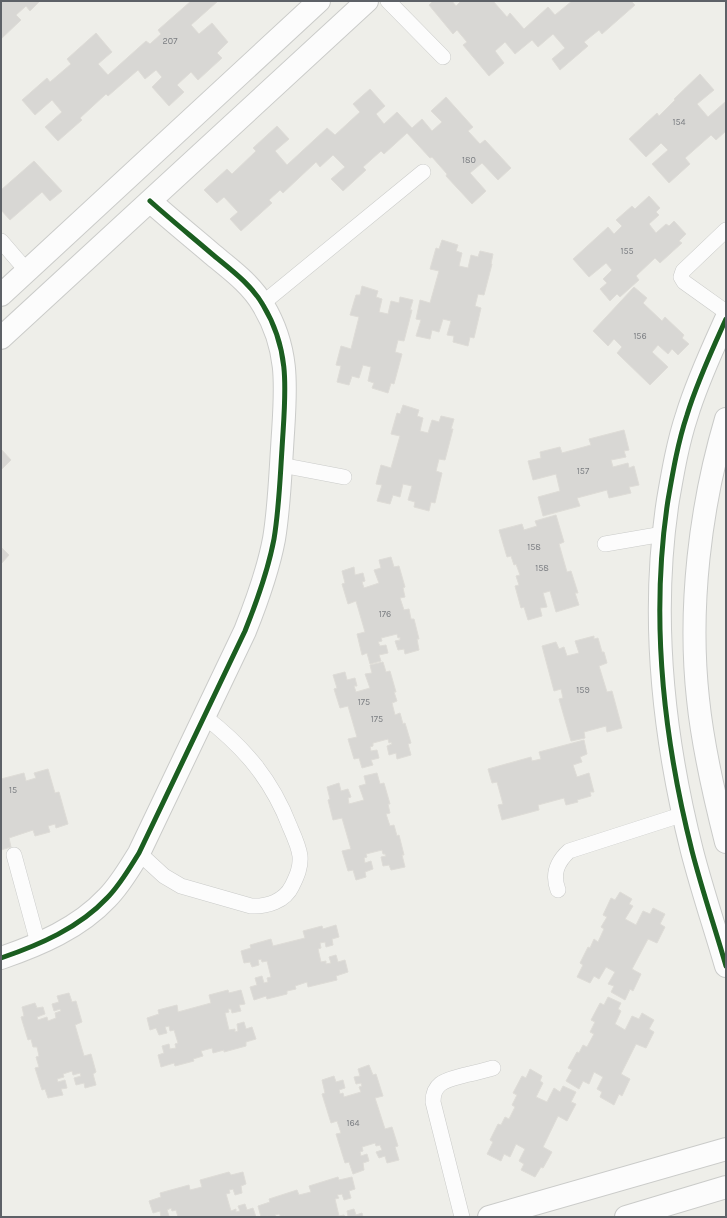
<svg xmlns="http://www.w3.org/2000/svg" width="727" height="1218" font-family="Karla,sans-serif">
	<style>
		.building { fill: #d8d7d4; stroke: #dedcd7 }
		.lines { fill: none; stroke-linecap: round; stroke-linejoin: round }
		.lane-casing { stroke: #cacbc9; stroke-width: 16 }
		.street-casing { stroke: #cacbc9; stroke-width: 24 }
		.lane { stroke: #fcfcfc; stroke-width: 15 }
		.street { stroke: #fcfcfc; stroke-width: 22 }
		.cycleway-casing { stroke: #fff; stroke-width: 8 }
		.cycleway { stroke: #1b5e20; stroke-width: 5 }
		.labels { text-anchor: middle; stroke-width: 4; stroke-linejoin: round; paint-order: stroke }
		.number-label { font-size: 9px; fill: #7c7f83 }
	</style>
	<rect width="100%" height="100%" fill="#eeeee9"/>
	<!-- building -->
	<path class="building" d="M1,1H40L30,11L26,6L16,15L21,20L1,39Z
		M191,1H218L191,25L199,34L212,23L228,42L217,53L222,58L198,80L191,72L177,85L184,92L169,106L152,87L162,77L156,70L145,79L138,70L108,96L106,94L80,118L82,120L58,141L45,127L62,112L52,100L35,115L22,100L47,78L50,82L71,64L67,59L96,33L112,52L98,64L108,75L146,41L150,44L161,34L158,30Z
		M433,1H452L456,6L461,1H493L507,17L510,13L524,29L548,7L555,15L572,1H631L635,5L602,34L599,30L584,42L588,46L560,70L552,59L565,48L553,34L538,47L532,40L515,54L505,42L495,51L504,63L489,76L463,45L467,42L457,30L453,34L429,5Z
		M700,74L714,90L697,104L708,117L725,102L726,103V131L716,140L711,135L685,158L690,164L669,183L652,164L668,150L661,143L646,157L629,139L657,113L659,116L675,100L674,99Z
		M370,89L385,106L376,114L384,124L397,112L412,128L422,119L432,131L442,122L431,111L446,97L473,127L468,131L480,144L485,140L511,168L498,180L482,163L470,173L486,191L472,204L446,176L447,174L432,157L430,158L407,133L384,154L381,151L363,167L366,170L343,191L331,179L345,167L333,155L320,167L316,162L283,193L280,190L269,200L272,203L241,231L230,219L238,212L224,197L217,203L204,190L227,169L232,174L256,151L253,148L277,126L289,139L275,151L287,165L327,128L335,135L360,112L353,104Z
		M34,161L62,191L50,201L42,192L10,220L1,210V190Z
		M649,196L660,208L656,212L659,215L649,224L656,233L666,224L669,226L674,221L686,234L679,241L682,243L660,263L655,258L636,276L639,280L620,297L617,294L610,301L600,289L607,283L603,279L612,270L606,263L589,277L573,259L608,227L614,234L622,226L616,220L632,206L635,209Z
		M442,240L458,245L456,251L462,253L459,266L468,268L471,255L478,257L480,251L493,254L491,264H492L484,295L478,294L475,306L481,308L474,338L470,337L468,346L453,342L454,336L447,335L451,321L443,319L439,332L432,330L430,339L416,336L421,320L416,319L420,300L430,303L439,271L430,269L436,248L439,249Z
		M362,286L378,291L376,297L382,299L379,312L388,314L391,301L399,303L400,297L413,300L410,310H412L404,341L398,340L395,352L402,354L394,384L391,383L388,393L372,388L374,383L368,381L371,367L363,365L359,378L352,376L349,385L337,382L341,366L336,365L341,346L351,349L359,317L350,315L356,295H360Z
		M634,287L647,298L643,303L662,321L665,317L684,335L682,338L689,344L678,355L672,349L668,354L658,345L652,352L668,367L650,385L617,353L622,347L614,339L608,346L593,331Z
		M403,405L419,410L417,416L423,418L420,431L428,433L432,420L439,422L441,416L454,419L451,429H453L445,460L439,459L436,471L442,473L435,503L431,502L429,511L414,507L415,502L408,500L412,486L403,484L400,497L393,495L390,504L377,501L382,485L376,484L381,465L391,468L400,436L391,434L397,413L400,414Z
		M624,430L629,450L624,451L626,457L611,460L613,467L628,463L629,468L634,466L639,485L629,487L631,493L609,498L607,490L577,498L580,506L543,516L538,497L560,491L556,474L533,480L528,461L541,458L540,452L560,447L562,453L591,445L589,439Z
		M1,449L11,460L1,470Z
		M556,515L564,542L559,544L567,572L571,571L578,593H575L579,605L556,612L550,591L543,593L547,607L540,608L542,616L528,620L524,607L521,608L515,586L519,585L516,576L520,575L516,564L514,565L511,556L507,557L499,530L522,524L524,530L537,526L535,521Z
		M1,547L9,555L1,564Z
		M391,557L394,567L399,566L405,587L403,588L405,597L400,598L404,610L409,609L411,619H414L419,639H417L419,650L405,654L404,649L398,650L395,641L400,640V637L398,638L397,634L381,638L382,641L378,642L380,646L386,645L388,653L379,655L381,661L370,664L367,653L362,655L357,634L365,632L356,601L348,604L342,584L345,583L342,571L354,567L355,575L363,573L365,581L362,582L364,588L379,583L374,570L381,568L379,560Z
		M594,636V639L598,638L602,652H604L607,663L599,666L607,692L612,691L622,728L607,732L606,726L584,732L585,738L571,741L559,699L563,698L561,689L554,691L542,646L556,642L559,649L564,647L567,656L579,653L575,641Z
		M383,662L386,672L390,671L396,692H394L397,701L392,703L395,715L400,713L403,724L405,723L411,743L408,744L411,755L397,759L396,753L389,755L387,746L392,744L391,742L389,743L388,739L373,743V746L370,747L371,751L377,750L379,758L371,760L373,765L362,768L359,758L354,759L348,739L357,737L348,706L340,708L334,689L337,688L333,675L345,672L347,680L355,678L357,686H354L356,692L370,688L365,674L372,673L370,665Z
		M584,740L587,754L580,757L582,762L573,765L577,777L589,773L594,792H590L591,796L577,800L578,802L566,805L564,798L538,805L539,810L502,820L498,805L503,804L497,782L492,783L488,769L531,757L532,761L541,759L539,752Z
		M48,769L55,793L59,792L68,824L56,828L55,824L48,826L50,832L35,836L33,830L9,838L11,847L1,850V779L24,773L26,781L36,778L34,773Z
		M377,773L380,784L384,783L390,804H388L390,813L386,814L390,826L394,825L397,836L399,835L404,855H402L405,867L391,870L389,865L383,866L381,857L386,856L385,854H383L382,850L366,854L367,857L364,858L365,863L371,861L373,869L365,872L366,877L356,880L353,870L348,871L342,851L351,849L342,818L333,820L328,800L330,799L327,787L339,783L341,791L348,789L351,797L348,798L349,804L364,800L359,786L366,784L364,776Z
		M620,892L632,899L629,904L633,906L625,919L636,925L643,911L650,914L653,908L665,914L660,924L665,927L657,943L648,939L632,969L641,974L633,991L630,989L625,1000L611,992L614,986L608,984L615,972L606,967L599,979L594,976L590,983L577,977L583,965L580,963L588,947L590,948L594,939L598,942L604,929L601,927L607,917L603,915L611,898L615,900Z
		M336,925L339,937L332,939L333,945L326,947L325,942L320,943L321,948L318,949L321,962L326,961V964L331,963L329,957L336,955L338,962L345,960L348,972L336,976L337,980L308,987L307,982L295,986L296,989L287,991V994L267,999L266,996L254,1000L250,987L257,985L255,978L262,976L264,983L268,982L267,978L271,977L267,961L262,962L261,959L258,960L259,965L252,967L250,962L244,963L241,951L251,948L250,945L271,939L273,946L305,938L303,931L322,926L323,929Z
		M228,990L229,993L241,990L245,1004L239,1005L241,1011L232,1013L231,1009H228L229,1012L225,1013L229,1030L235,1029V1032L238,1031L237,1024L244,1022L246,1029L252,1027L256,1039L246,1042V1046L224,1052V1050L213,1053L212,1048L201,1051L203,1056L193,1059L194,1061L175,1066L174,1063L161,1067L158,1055L164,1053L162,1046L169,1044L170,1049L176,1048L175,1044L178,1043L174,1030L170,1031L169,1026L165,1027L167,1033L159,1035L156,1028L150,1030L147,1018L159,1014L158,1010L177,1005L178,1012L211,1003L209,995Z
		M69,993L72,1002L76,1001L82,1022L75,1025L84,1056L91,1054L96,1072L93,1074L96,1085L85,1088L84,1083L76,1085L74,1078L81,1076L80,1073L73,1075L72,1071L63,1074L64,1077L57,1079L58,1082L65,1080L67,1088L61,1089L63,1095L48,1098L45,1089L42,1090L35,1068L39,1067L36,1057L39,1056L37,1047H33L31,1039L28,1040L21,1017L24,1016L22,1007L35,1003L37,1008L43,1007L45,1014L37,1017L38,1020L47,1017L48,1021L56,1018L55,1013L61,1011L60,1009L54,1011L52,1004L59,1002L57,996Z
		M608,997L621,1003L618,1009L621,1011L615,1024L625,1030L632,1016L639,1019L642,1013L654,1020L649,1029L654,1032L646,1048L636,1044L621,1074L630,1079L622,1096L619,1094L614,1105L600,1097L602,1092L597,1089L603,1077L594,1072L589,1084L583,1081L579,1089L566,1081L572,1070L568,1068L577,1052L579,1053L583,1045L587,1047L594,1034L590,1032L595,1022L591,1020L600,1003L604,1005Z
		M369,1065L373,1075L376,1074L383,1096L375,1098L385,1129L392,1127L398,1146L395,1147L399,1160L387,1163L385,1156L379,1158L376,1152L382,1150L380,1145L376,1146L375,1143L362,1147L363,1151L360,1152L361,1156L367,1154L369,1161L363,1163L364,1170L353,1174L349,1162L345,1163L336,1134L341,1133L337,1121L331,1123L322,1094L325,1093L322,1080L334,1076L336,1082L343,1080L345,1088L339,1090L340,1094L343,1093L344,1097L361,1092L359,1087L362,1086L361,1083L356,1084L354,1077L360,1076L358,1069Z
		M530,1069L542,1076L540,1081L543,1083L536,1097L547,1102L554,1088L560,1092L563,1086L576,1092L571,1102L576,1104L567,1121L558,1116L543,1147L552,1152L543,1168L541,1167L535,1177L521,1170L524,1164L519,1161L525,1149L516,1144L510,1157L504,1154L501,1161L487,1154L493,1142L490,1140L498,1124L501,1125L505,1117L509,1119L515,1107L512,1105L517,1095L513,1093L522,1076L526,1078Z
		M229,1172L231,1175L243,1172L246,1184L241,1186L242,1193L235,1195L233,1189L229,1190L230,1193L226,1194L231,1211L236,1209V1212L240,1211L238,1206L245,1204L247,1210L253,1208L256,1217H178L176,1210L172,1211L171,1208L167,1210L169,1216L164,1217H161L160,1211L153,1213L149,1201L161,1197L160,1193L189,1185L190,1190L202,1187L200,1180Z
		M338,1177L339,1180L352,1177L355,1189L349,1191L351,1198L344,1200L342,1194L337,1195L339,1198L335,1199L339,1216L344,1215L345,1217H285V1216L281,1217L279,1214L275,1215L276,1217H269L268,1216L261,1217L258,1206L270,1202L269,1199L297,1190L299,1195L311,1192L309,1186Z
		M354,1209L356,1215L362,1213L363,1217H346L348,1216L347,1211Z"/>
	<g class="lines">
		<defs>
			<path id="lane" d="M388,1L443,57
				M726,230L683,271L681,277L684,282L726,312
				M1,241L27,271
				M263,303L423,172
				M281,465L344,477
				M605,544L663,534
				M139,853L164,876L181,886L251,906C267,907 285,901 292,886C297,876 301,867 300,856C299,847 294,836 290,827C272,780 245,748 205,717
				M14,855L38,943
				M558,890C552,874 557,862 569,851L684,814
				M462,1217L433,1102C433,1081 448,1080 465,1075C474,1073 483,1071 493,1068"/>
			<path id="street" d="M1,295L319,1
				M726,319C712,350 697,382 687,415C678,442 673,471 668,500C650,617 663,736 692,851C702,890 715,928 726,966
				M1,338L367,1
				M726,419C700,507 688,608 698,699C703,748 714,795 726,842
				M1,958C39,945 79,928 107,898C120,885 129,869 139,853L245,631C257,601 268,571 274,539C279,509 280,479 282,449C285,395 292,353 263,305C251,284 230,269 212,254C191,236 170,219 150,201
				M489,1217L726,1149
				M626,1217L726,1187"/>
		</defs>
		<!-- lane casing -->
		<use href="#lane" class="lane-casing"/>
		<!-- street casing -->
		<use href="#street" class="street-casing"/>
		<!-- lane -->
		<use href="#lane" class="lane"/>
		<!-- street -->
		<use href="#street" class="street"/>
		<defs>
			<path id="cycleway" d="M726,319C712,350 697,382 687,415C678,442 673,471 668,500C650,617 663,736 692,851C702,890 715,928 726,966
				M1,958C39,945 79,928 107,898C120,885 129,869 139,853L245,631C257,601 268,571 274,539C279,509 280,479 282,449C285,395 292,353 263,305C251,284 230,269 212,254C191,236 170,219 150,201"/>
		</defs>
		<!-- cycleway casing -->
		<use href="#cycleway" class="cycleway-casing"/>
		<!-- cycleway -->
		<use href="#cycleway" class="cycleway"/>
	</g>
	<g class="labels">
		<!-- number labels -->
		<g class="number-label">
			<text x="170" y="44">207</text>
			<text x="679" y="125">154</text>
			<text x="469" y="163">180</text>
			<text x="627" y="254">155</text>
			<text x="640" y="339">156</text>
			<text x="583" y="474">157</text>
			<text x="534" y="550">158</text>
			<text x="542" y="571">158</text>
			<text x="385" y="617">176</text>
			<text x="583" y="693">159</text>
			<text x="364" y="705">175</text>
			<text x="377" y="722">175</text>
			<text x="13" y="793">15</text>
			<text x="353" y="1126">164</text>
		</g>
	</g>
	<!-- border -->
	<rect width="727" height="1218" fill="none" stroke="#5d6167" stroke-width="4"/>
</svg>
